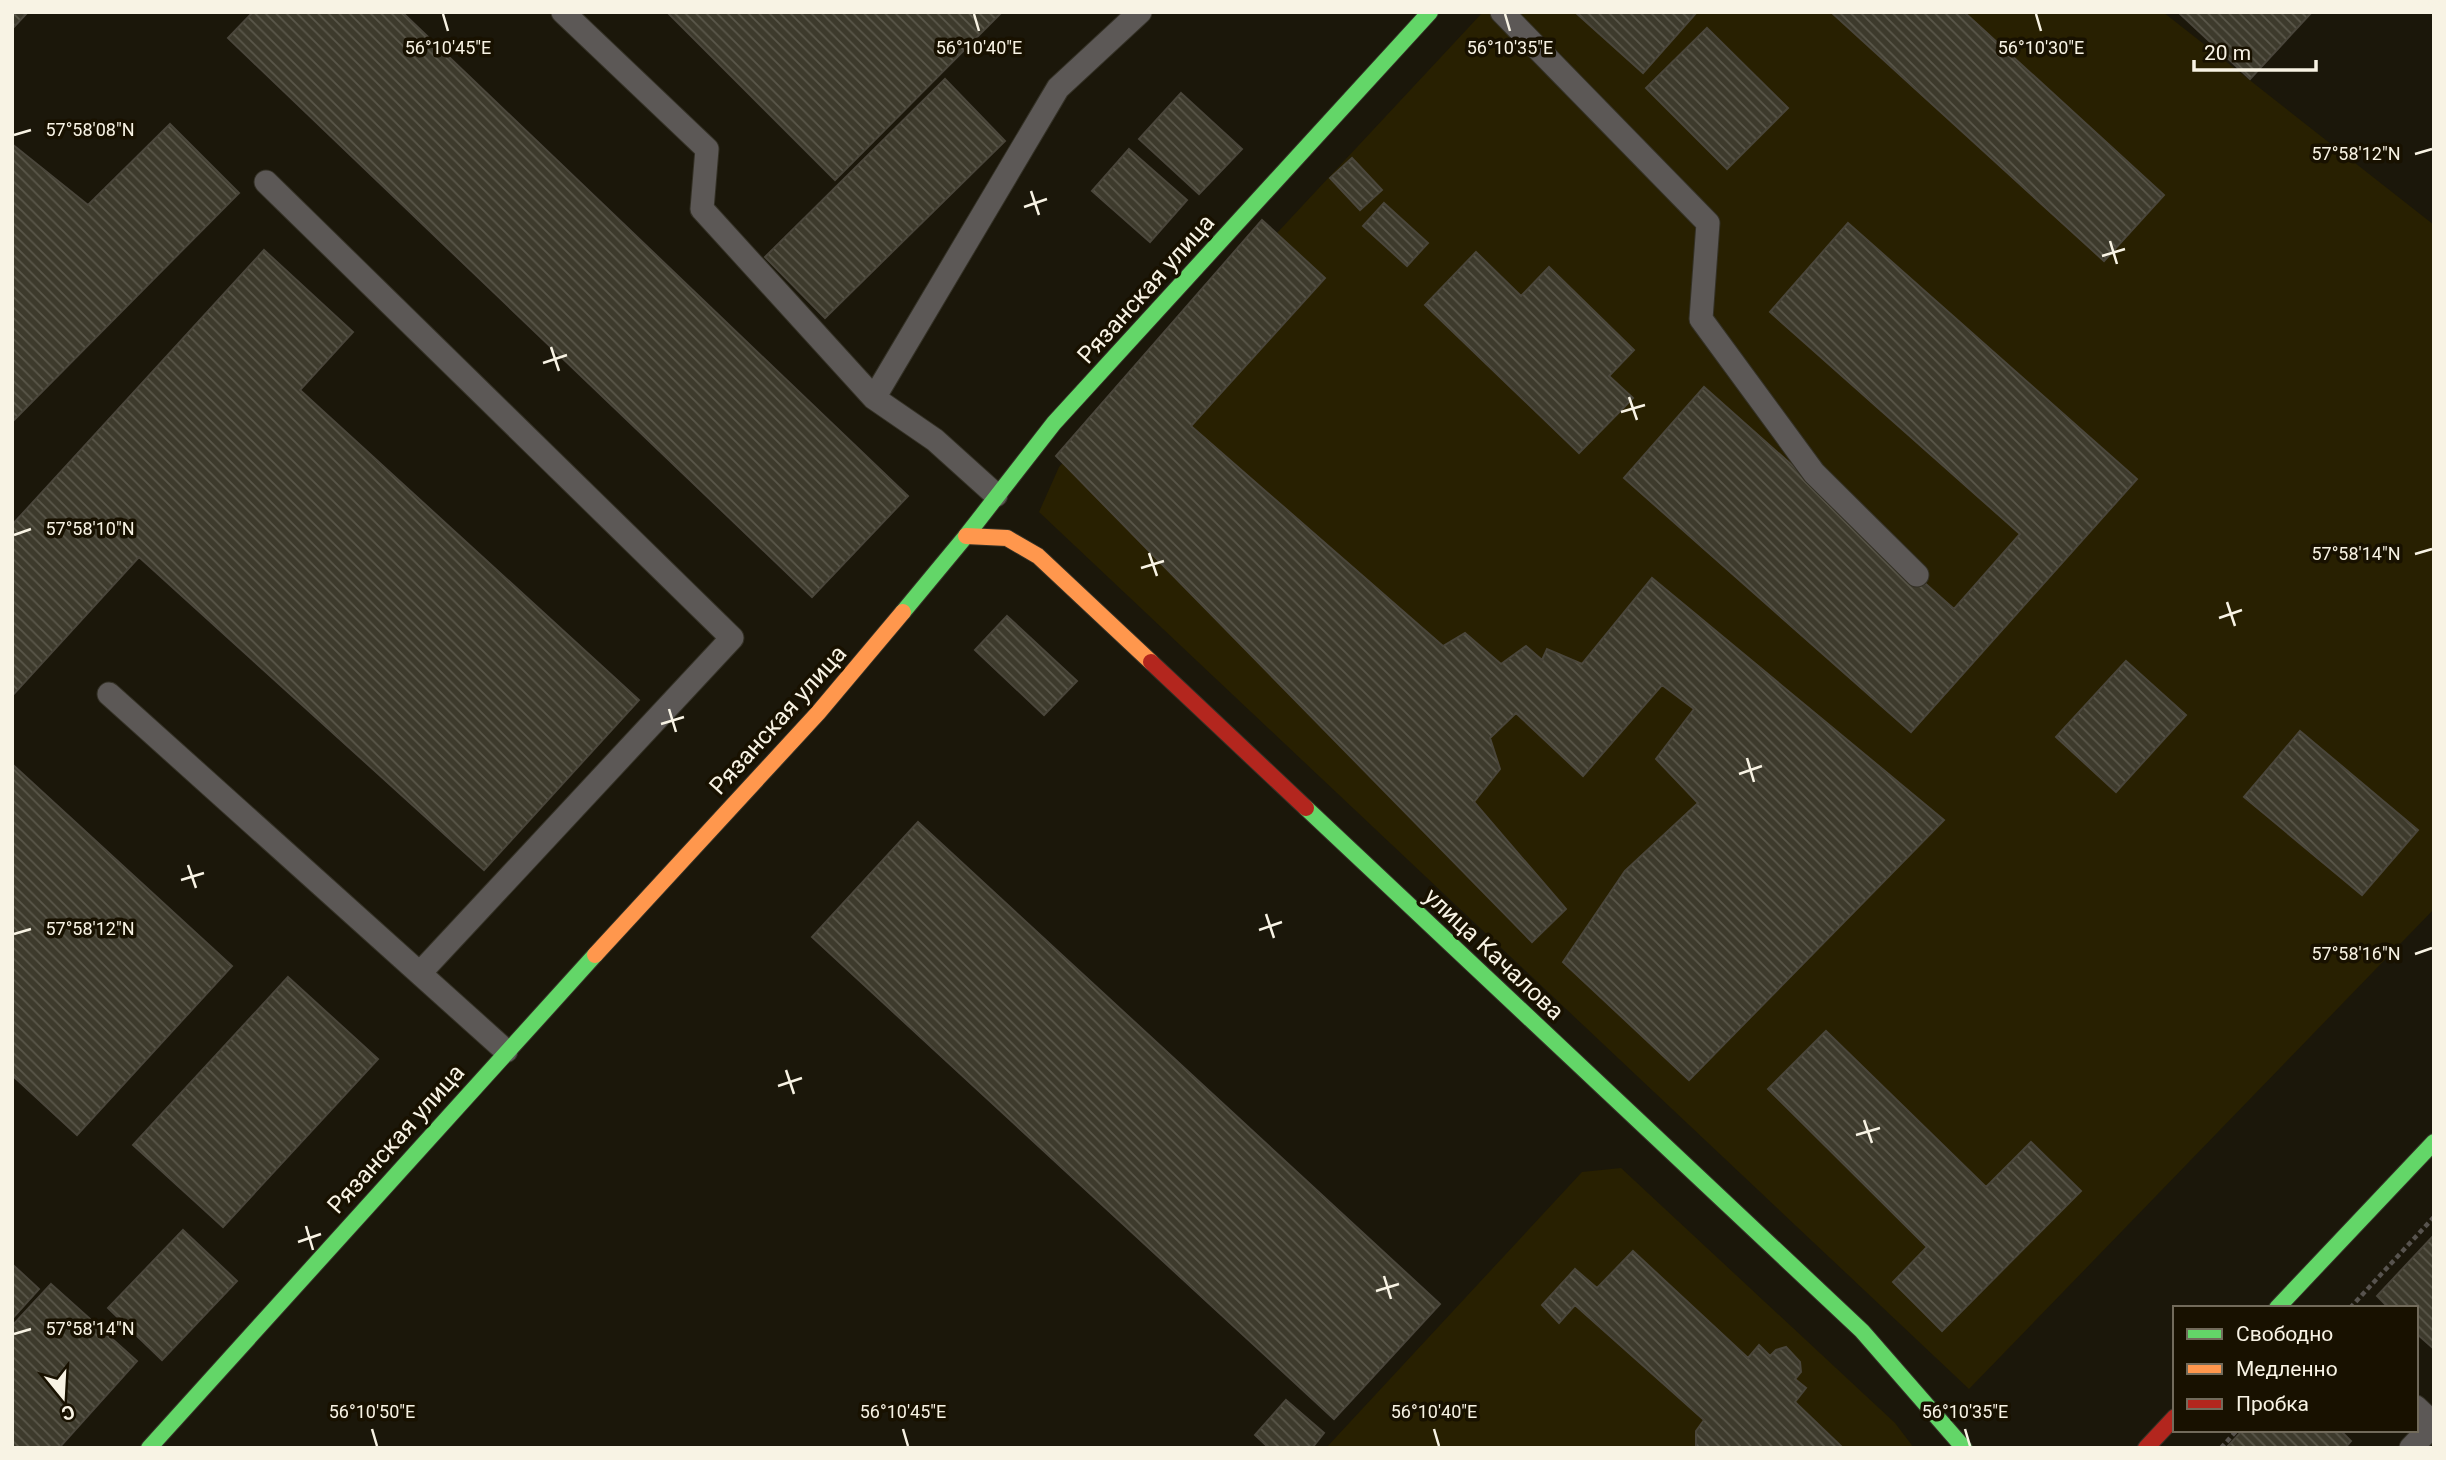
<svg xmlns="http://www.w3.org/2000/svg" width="2446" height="1460" font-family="Roboto,sans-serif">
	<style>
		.built { fill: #282001 }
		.building { fill: url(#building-back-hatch); stroke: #4a463b; stroke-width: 2 }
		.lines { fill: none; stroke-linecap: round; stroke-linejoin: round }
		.lane-casing { stroke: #343126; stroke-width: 25 }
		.fast-casing { stroke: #343126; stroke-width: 18 }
		.slow-casing { stroke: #343126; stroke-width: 18 }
		.jam-casing { stroke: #343126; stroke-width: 18 }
		.path { stroke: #57534e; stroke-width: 4.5; stroke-dasharray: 5 3.5; stroke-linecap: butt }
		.lane { stroke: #5c5856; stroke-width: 23 }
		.fast { stroke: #63d668; stroke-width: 16 }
		.slow { stroke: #ff974d; stroke-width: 16 }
		.jam { stroke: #b3261e; stroke-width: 16 }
		.ticks { fill: none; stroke: #f8f3e4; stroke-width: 2.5 }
		.labels { text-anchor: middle; stroke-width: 7; stroke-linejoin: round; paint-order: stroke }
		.street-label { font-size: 24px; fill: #f8f3e4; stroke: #181100 }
		.ticks-label { font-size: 18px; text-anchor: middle; fill: #f8f3e4; stroke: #181100; stroke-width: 7; stroke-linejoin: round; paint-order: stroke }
	</style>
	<defs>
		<pattern id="building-back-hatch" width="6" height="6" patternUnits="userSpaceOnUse" patternTransform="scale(1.75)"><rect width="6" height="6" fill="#3d3a2c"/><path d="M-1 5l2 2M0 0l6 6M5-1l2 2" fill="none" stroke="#5a574a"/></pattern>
	</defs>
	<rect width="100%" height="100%" fill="#1b170a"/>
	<!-- built -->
	<path class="built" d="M1483,12H2163L2434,225V909L1969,1389L1039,512L1059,467Z
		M1621,1168L1895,1423L1914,1448H1326L1582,1172Z"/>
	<!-- building -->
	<path class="building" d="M12,12H28L12,29Z
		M253,12H402L908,496L812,597L228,38Z
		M667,12H1002L835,180Z
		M1575,12H1697L1643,73Z
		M1831,12H1964L2164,195L2104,261Z
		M2178,12H2312L2250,79Z
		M1707,28L1788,108L1727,169L1646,88Z
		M945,79L1005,141L825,318L765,257Z
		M1181,93L1242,149L1199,194L1139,139Z
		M170,124L239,193L12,422V144L88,205Z
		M1129,149L1187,200L1150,242L1092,191Z
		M1352,158L1382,190L1360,210L1330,178Z
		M1384,203L1428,243L1407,266L1363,226Z
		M1262,220L1325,278L1191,426L1443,646L1465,633L1501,664L1526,646L1542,660L1547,649L1582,664L1652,578L1944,820L1689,1080L1563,962L1625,871L1698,803L1656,759L1694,709L1662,685L1583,776L1516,713L1490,738L1500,769L1474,802L1566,909L1532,942L1056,456Z
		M1848,223L2137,479L1911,732L1624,478L1704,387L1954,609L2020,534L1770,312Z
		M264,250L353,332L300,390L639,700L484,870L139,557L12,696V525Z
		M1476,252L1521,296L1549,267L1634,350L1609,376L1633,398L1579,453L1425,305Z
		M1007,616L1077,681L1044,715L975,650Z
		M2126,661L2186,715L2116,792L2056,737Z
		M2300,731L2418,830L2362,895L2244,797Z
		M12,764L232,966L77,1135L12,1075Z
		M918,822L1440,1304L1334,1419L812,937Z
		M288,977L378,1059L223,1227L133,1145Z
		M1826,1031L1986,1187L2031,1142L2081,1191L1942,1331L1893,1282L1927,1247L1768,1089Z
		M183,1230L237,1281L162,1360L108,1308Z
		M2434,1235V1349L2416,1333V1308H2389L2377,1296Z
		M1633,1251L1748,1358L1759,1345L1770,1356L1776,1350L1786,1347L1800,1362L1801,1372L1795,1379L1806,1388L1795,1402L1843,1448H1696V1431L1704,1420L1575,1305L1559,1323L1542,1305L1575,1269L1597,1288Z
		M12,1264L39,1289L12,1319Z
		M51,1284L137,1361L59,1448H12V1326Z
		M1286,1400L1324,1433L1312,1448H1269L1255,1435Z
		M2243,1430H2340L2351,1441L2345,1448H2226Z"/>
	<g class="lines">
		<defs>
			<path id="lane" d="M563,12L707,149L702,209L874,398L935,440L996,495
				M1502,12L1708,223L1701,319L1814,473L1917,575
				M266,182L732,638L420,973
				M874,398L1058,88L1140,12
				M109,694L506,1051
				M2411,1448L2434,1424L2416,1407"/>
			<path id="fast" d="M903,612L966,536L1054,423L1430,12
				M1306,808L1862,1331L1964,1448
				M2277,1308L2434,1142
				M149,1448L595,955"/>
			<path id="slow" d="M966,536L1007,538L1038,556L1151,662
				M595,955L818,713L903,612"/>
			<path id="jam" d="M1151,662L1306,808
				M2146,1448L2175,1417"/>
		</defs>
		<!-- lane casing -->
		<use href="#lane" class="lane-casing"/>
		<!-- fast casing -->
		<use href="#fast" class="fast-casing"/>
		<!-- slow casing -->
		<use href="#slow" class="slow-casing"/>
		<!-- jam casing -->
		<use href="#jam" class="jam-casing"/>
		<!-- path -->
		<path class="path" d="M2350,1308L2434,1217
			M2221,1448L2237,1430"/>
		<!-- lane -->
		<use href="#lane" class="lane"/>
		<!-- fast -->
		<use href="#fast" class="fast"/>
		<!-- slow -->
		<use href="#slow" class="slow"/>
		<!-- jam -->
		<use href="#jam" class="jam"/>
	</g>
	<!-- ticks -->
	<path class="ticks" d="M443,14L448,31M974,14L979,31M1505,14L1510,31M2036,14L2041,31M14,135L31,130M2415,154L2432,149M1031,191L1039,215M1024,207L1047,199M2110,241L2117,264M2102,256L2125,249M551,347L559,371M543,363L567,355M1629,397L1637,420M1621,412L1645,405M14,535L31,529M1149,553L1157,576M2415,554L2432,549M1141,568L1164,561M2227,602L2235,626M2219,618L2242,610M669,709L676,732M661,724L684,717M1747,758L1754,782M1739,774L1762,766M188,865L196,888M181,880L204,873M1266,914L1274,938M1259,930L1282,922M14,934L31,929M2415,954L2432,948M786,1070L794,1094M778,1086L802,1078M1864,1120L1872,1143M1856,1135L1880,1128M306,1226L313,1250M298,1242L321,1234M1384,1276L1391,1299M1376,1291L1399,1284M14,1334L31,1329M372,1429L377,1446M903,1429L908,1446M1434,1429L1439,1446M1965,1429L1970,1446"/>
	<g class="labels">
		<!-- street labels -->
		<g class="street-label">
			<text transform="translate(1146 289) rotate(-48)" y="8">Рязанская улица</text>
			<text transform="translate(778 720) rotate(-48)" y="8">Рязанская улица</text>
			<text transform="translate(1494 954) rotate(43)" y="8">улица Качалова</text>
			<text transform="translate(396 1139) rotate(-48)" y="8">Рязанская улица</text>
		</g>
	</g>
	<g class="ticks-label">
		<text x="448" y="54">56°10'45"E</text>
		<text x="979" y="54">56°10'40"E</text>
		<text x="1510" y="54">56°10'35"E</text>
		<text x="2041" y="54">56°10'30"E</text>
		<text x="90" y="136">57°58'08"N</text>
		<text x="2356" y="160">57°58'12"N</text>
		<text x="90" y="535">57°58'10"N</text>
		<text x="2356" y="560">57°58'14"N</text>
		<text x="90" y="935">57°58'12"N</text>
		<text x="2356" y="960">57°58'16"N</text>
		<text x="90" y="1335">57°58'14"N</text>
		<text x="903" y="1418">56°10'45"E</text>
		<text x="1434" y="1418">56°10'40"E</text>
		<text x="1965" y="1418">56°10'35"E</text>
		<text x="372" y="1418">56°10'50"E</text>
	</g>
	<!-- border -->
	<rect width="2446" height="1460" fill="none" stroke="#f8f3e4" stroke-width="28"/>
	<!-- legend -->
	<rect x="2173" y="1306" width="245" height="126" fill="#181100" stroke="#726b5b" stroke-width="2"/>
	<rect x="2187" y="1329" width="35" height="10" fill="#63d668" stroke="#726b5b" stroke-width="2"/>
	<text x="2236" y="1341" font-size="21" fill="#f8f3e4">Свободно</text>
	<rect x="2187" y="1364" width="35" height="10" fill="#ff974d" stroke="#726b5b" stroke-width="2"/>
	<text x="2236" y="1376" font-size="21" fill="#f8f3e4">Медленно</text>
	<rect x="2187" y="1399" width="35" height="10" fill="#b3261e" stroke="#726b5b" stroke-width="2"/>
	<text x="2236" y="1411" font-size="21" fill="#f8f3e4">Пробка</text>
	<!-- north arrow -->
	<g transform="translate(63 1397) rotate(162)" stroke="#181100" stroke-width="5" paint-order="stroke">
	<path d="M0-5L12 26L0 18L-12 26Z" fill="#f8f3e4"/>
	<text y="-10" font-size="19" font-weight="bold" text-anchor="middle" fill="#f8f3e4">С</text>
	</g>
	<!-- scale -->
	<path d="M2194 60v10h122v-10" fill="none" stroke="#f8f3e4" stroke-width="3.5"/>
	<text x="2204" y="60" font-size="21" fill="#f8f3e4" stroke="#181100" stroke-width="5" paint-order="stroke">20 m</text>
</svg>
